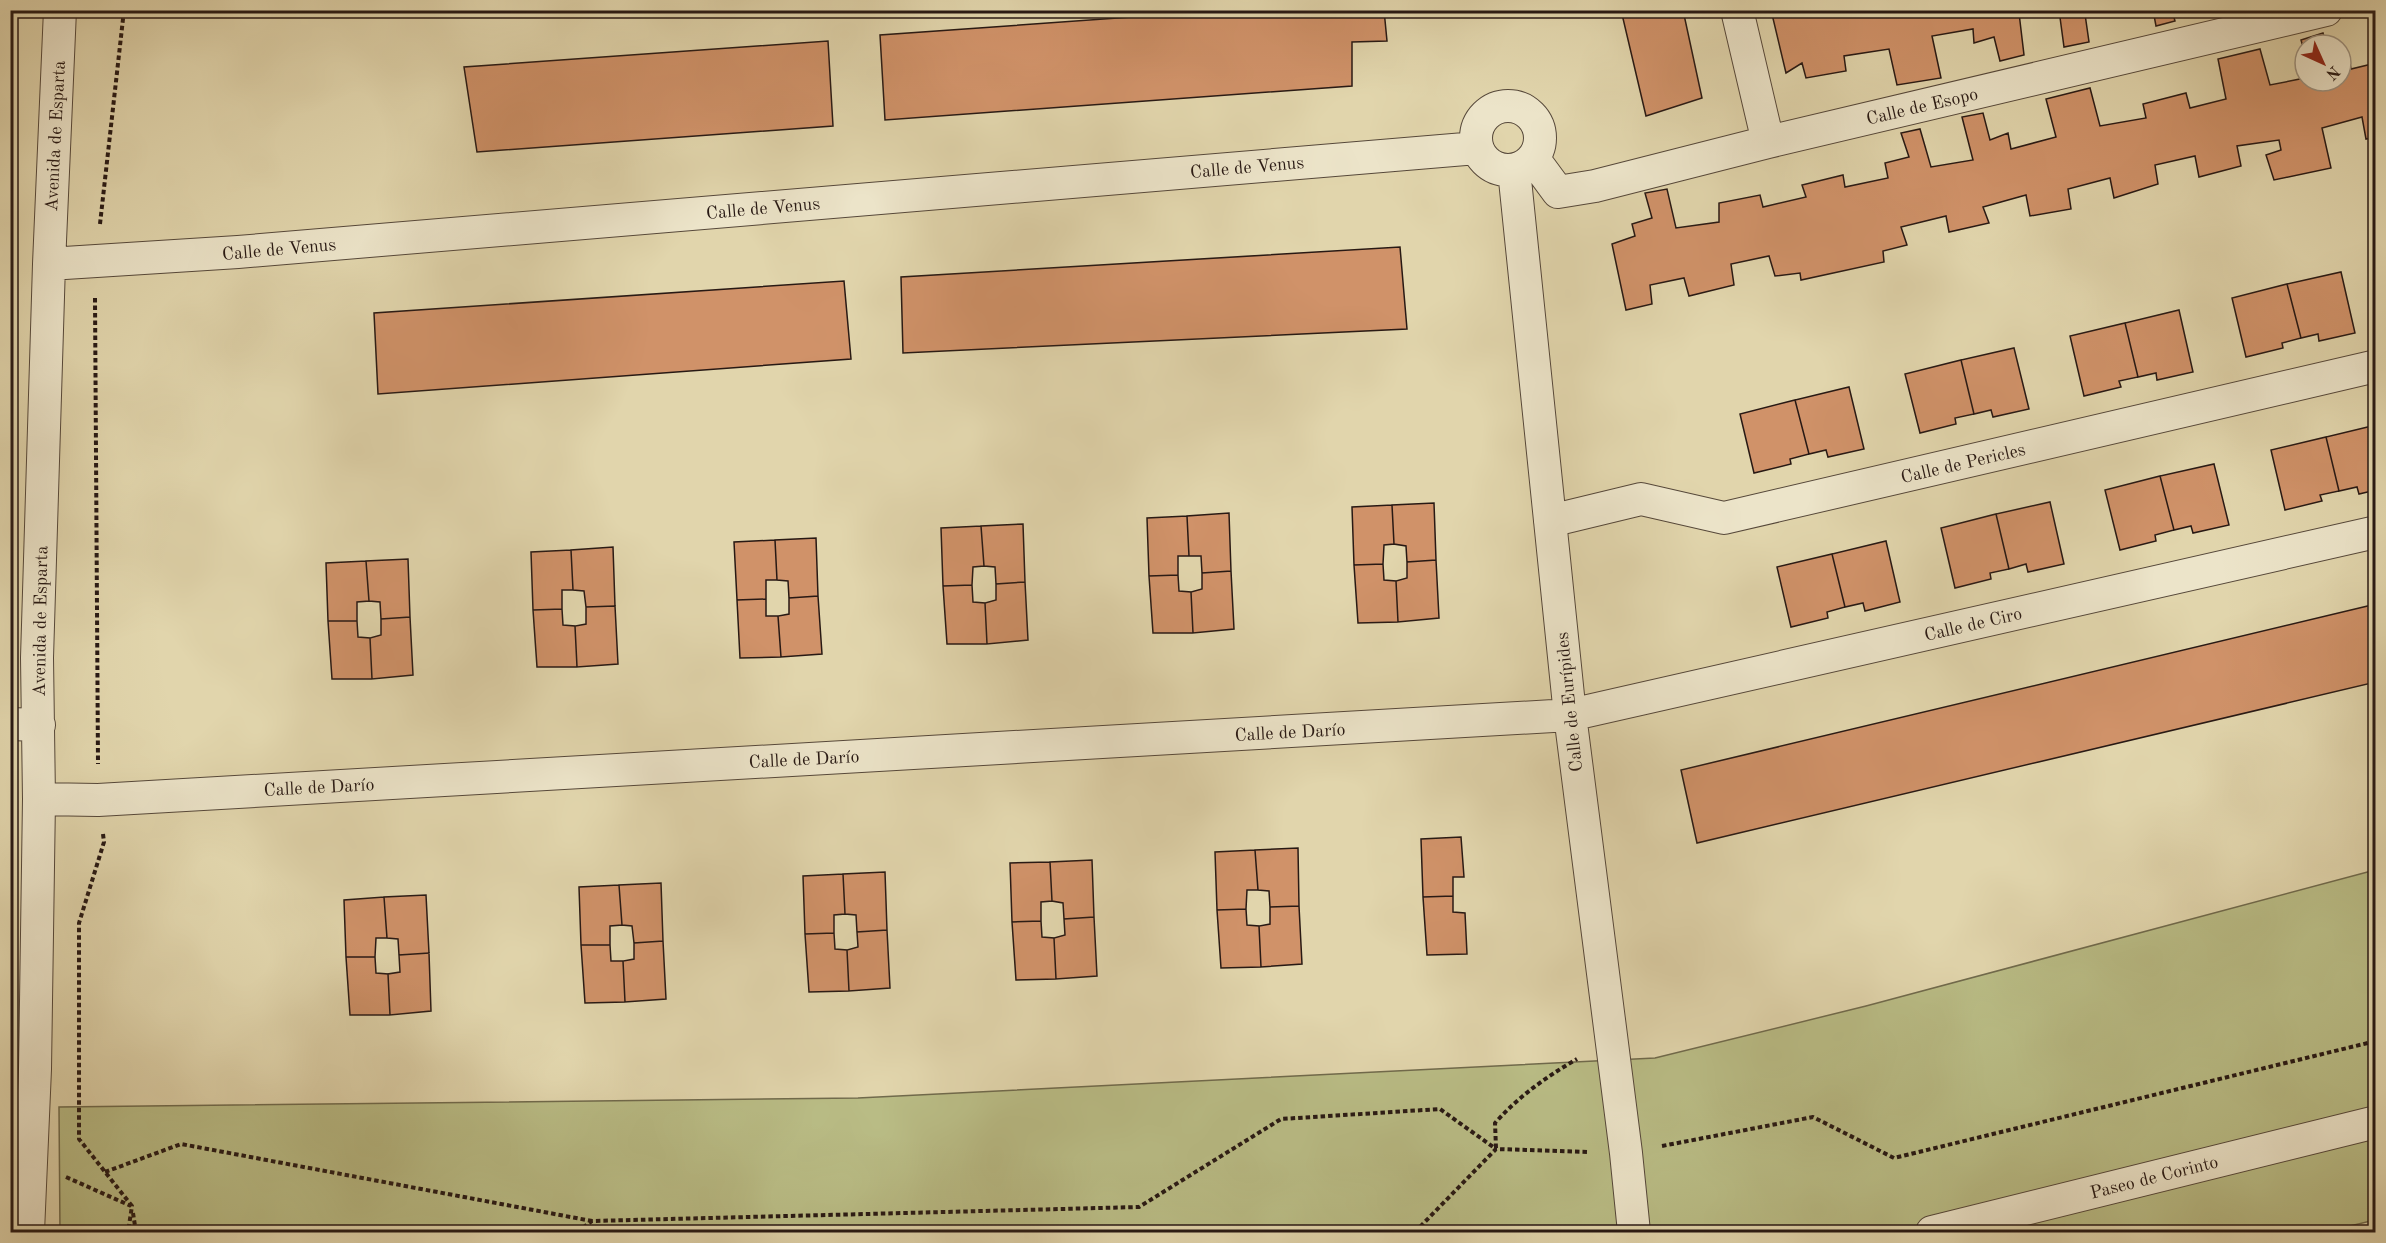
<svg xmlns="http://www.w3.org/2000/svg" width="2386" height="1243" font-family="'Old Standard TT',serif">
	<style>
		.green { fill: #b9bc85; stroke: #706a4c; stroke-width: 1.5 }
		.building { fill: #d09269; stroke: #281914; stroke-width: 1.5 }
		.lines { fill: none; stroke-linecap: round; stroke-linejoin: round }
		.street-casing { stroke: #56483a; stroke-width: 34 }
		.path { stroke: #281914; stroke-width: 4; stroke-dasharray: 4.5 3; stroke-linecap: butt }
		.street { stroke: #ece4c9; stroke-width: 32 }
		.labels { text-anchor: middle; stroke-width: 6; stroke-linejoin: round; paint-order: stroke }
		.street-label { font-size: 18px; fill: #281914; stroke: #ece4c9 }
	</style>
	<rect width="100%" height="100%" fill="#e1d5ac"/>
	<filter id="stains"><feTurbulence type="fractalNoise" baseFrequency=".00333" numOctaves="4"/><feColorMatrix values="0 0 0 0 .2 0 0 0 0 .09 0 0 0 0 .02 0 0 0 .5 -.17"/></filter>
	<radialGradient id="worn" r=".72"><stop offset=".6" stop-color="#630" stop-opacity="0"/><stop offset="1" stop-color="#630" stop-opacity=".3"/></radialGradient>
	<!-- green -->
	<path class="green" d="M2375,870V1220L2325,1232H60L59,1107L858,1098L1655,1058L1866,1006Z"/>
	<!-- building -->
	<path class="building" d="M1230,10H1384L1387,41L1352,42V86L885,120L880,35Z
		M1621,10H1683L1702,98L1646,116Z
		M1771,10H1792L1793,17L1821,10H2039L2019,13L2024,55L2000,61L1994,37L1974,43L1973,29L1932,36L1941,78L1897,85L1889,49L1844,56L1846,71L1806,78L1802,63L1786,73Z
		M2059,10H2101L2085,14L2089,42L2064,47Z
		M2153,10H2172L2175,21L2156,26Z
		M2323,33L2326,45H2305V54L2301,40Z
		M828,41L833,126L477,152L464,67Z
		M2260,49L2270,85L2305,78V81H2341V54L2348,53L2351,69L2376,63V137L2366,139L2362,117L2322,128L2331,168L2274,180L2266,155L2281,150L2279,140L2237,146L2241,166L2199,177L2195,156L2155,165L2158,184L2114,198L2110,178L2068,189L2071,209L2030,216L2026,195L1983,207L1989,223L1949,232L1946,216L1901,227L1907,245L1883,251L1884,262L1801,280L1800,273L1775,276L1769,256L1731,264L1734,285L1689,296L1684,278L1650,285L1652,304L1626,310L1612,244L1635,236L1632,224L1652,218L1645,193L1667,189L1676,228L1719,222V203L1760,195L1763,207L1806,197L1802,185L1843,175L1845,187L1888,178L1885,163L1909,157L1901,133L1920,129L1931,167L1973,160L1962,117L1983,113L1990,140L2008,133L2011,149L2056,137L2046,99L2090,88L2100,126L2146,118L2143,104L2186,93L2190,108L2226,99L2218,59Z
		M1400,247L1407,329L903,353L901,277Z
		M2341,272L2355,333L2319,341L2318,334L2301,338L2287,284Z
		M844,281L851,359L378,394L374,313Z
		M2287,284L2301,338L2282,343L2283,348L2246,357L2232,298Z
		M2179,310L2193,372L2157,380L2156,373L2138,377L2125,323Z
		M2125,323L2138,377L2119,381L2121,387L2084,396L2070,336Z
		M2014,348L2029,409L1993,417L1991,410L1974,414L1961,360Z
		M1961,360L1974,414L1955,418L1956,424L1920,433L1905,374Z
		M1849,387L1864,449L1828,457L1826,450L1809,454L1795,400Z
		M1795,400L1809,454L1790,459L1791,464L1754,473L1740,414Z
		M2376,425V490L2359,494L2357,487L2339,491L2326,437Z
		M2326,437L2339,491L2320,495L2322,501L2285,510L2271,450Z
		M2214,464L2229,525L2193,533L2191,526L2174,530L2160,476Z
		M2160,476L2174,530L2155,535L2156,541L2120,550L2105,490Z
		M2050,502L2064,564L2028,572L2026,564L2009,569L1996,514Z
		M1434,503L1436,560L1407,562L1406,546L1394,544L1392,505Z
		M1392,505L1394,544L1384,545L1383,564L1354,565L1352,507Z
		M1229,513L1231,571L1202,573L1201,556H1189L1187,516Z
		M1996,514L2009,569L1990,573L1991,579L1955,588L1941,528Z
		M1187,516L1189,556H1178V575L1149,576L1147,518Z
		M1023,524L1025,582L996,584L995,567L984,566L981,526Z
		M981,526L984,566L973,567L972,585L943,586L941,528Z
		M816,538L818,596L789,598L788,581L777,580L775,540Z
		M775,540L777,580H766V599L737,600L734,542Z
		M1886,541L1900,602L1865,611L1863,603L1845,607L1832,554Z
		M613,547L615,606L586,607L584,591L573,590L571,550Z
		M571,550L573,590H562V609L533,610L531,552Z
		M1832,554L1845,607L1827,612L1828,618L1791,627L1777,567Z
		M408,559L410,617L381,619L380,602L369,601L366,561Z
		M1436,560L1439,618L1398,622L1396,581L1407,578V562Z
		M366,561L369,601L357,602V621H328L326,563Z
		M1383,564L1384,580L1396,581L1398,622L1358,623L1354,565Z
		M1231,571L1234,629L1193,633L1191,592L1202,589V573Z
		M1178,575L1179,591L1191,592L1193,633H1153L1149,576Z
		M1025,582L1028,640L987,644L985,603L996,600V584Z
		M972,585L973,602L985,603L987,644H947L943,586Z
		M818,596L822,654L781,657L778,616L789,614V598Z
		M766,599V616H778L781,657L740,658L737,600Z
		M2376,604V682L1697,843L1681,770Z
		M615,606L618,664L577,667L575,626L586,624V607Z
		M562,609L563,625L575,626L577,667H537L533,610Z
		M410,617L413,675L372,679L370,638L381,635V619Z
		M328,621H357L358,637L370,638L372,679H332Z
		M1461,837L1464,877H1453V896L1423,897L1421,839Z
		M1298,848L1299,906L1270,907L1269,891L1258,890L1255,850Z
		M1255,850L1258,890H1247L1246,909L1217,910L1215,852Z
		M1092,860L1094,917L1064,919L1063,903L1052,901L1050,862Z
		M1050,862L1052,901L1041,902V921L1012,922L1010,863Z
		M885,872L887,930L857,932L856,915L845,914L843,874Z
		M843,874L845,914L834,915V933L805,934L803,876Z
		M661,883L663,941L634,943L632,926L622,925L619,885Z
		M619,885L622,925L610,926V945H581L579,887Z
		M426,895L429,953L399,955L398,939L387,938L384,897Z
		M1453,896V912L1465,913L1467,954L1427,955L1423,897Z
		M384,897L387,938H376L375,957H346L344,900Z
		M1299,906L1302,964L1261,967L1259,926L1270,924V907Z
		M1246,909L1247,925L1259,926L1261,967L1221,968L1217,910Z
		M1094,917L1097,976L1056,979L1054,938L1065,935L1064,919Z
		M1041,921L1042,937L1054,938L1056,979L1016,980L1012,922Z
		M887,930L890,988L849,991L847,950L858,947L857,932Z
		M834,933L835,949L847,950L849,991L809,992L805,934Z
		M663,941L666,999L625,1002L623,961L634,959V943Z
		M581,945H610L611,961H623L625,1002L585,1003Z
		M429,953L431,1011L390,1015L388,974L400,972L399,955Z
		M346,957H375L376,973L388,974L390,1015H350Z"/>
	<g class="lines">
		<defs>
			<path id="street" d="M1737,10L1768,142
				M1476 138a32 32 0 1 1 64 0a32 32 0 1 1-64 0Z
				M1533,158L1558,192L1595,186L1768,142L2326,10
				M1514,170L1570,715L1626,1153L1634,1232
				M49,264L238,252L1477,148
				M1550,521L1641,499L1724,518L2376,366
				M10,724L39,725
				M39,799L98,800L1570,715L2376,532
				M28,1232L35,1069L39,799L37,658L49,264L60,10
				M1932,1232L2376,1122"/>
		</defs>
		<!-- street casing -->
		<use href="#street" class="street-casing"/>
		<!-- path -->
		<path class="path" d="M100,224L124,10
			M95,298L98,764
			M103,834L104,842L79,923V1139L132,1206L128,1232
			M1662,1146L1813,1117L1894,1158L2376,1041
			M1496,1148L1495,1123C1519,1096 1546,1077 1577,1059
			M105,1172L181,1144L592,1221
			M66,1177L131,1206
			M133,1213L136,1232
			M577,1232L592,1221L1139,1207L1281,1119L1440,1109L1496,1149
			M1415,1232L1496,1149L1589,1152"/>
		<!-- street -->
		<use href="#street" class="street"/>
	</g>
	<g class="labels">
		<!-- street labels -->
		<g class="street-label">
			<text transform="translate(1922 106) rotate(-13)" y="6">Calle de Esopo</text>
			<text transform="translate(55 136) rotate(-87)" y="6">Avenida de Esparta</text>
			<text transform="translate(1247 167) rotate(-5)" y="6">Calle de Venus</text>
			<text transform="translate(763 208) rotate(-5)" y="6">Calle de Venus</text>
			<text transform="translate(279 249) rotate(-5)" y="6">Calle de Venus</text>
			<text transform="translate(1963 463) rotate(-13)" y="6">Calle de Pericles</text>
			<text transform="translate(40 621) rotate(-89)" y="6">Avenida de Esparta</text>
			<text transform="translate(1973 624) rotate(-13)" y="6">Calle de Ciro</text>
			<text transform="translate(1569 702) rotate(-96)" y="6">Calle de Eurípides</text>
			<text transform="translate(1290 732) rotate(-3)" y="6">Calle de Darío</text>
			<text transform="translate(804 759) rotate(-3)" y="6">Calle de Darío</text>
			<text transform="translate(319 787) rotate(-3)" y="6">Calle de Darío</text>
			<text transform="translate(2154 1177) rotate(-14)" y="6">Paseo de Corinto</text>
		</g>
	</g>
	<!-- margin -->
	<rect width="2386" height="1243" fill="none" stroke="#e1d5ac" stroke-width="36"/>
	<rect x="12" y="12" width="2362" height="1219" fill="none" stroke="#281914" stroke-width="3"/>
	<rect x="18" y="18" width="2350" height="1207" fill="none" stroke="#281914" stroke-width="1.5"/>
	<!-- north arrow -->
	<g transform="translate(2323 63) rotate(135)"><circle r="28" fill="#ece4c9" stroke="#9e9381" stroke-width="1.5"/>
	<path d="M0-4.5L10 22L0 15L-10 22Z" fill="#8f2418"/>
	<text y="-9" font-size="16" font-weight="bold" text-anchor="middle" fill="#281914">N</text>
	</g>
	<rect width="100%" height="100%" filter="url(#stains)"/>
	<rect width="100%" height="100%" fill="url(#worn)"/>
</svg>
